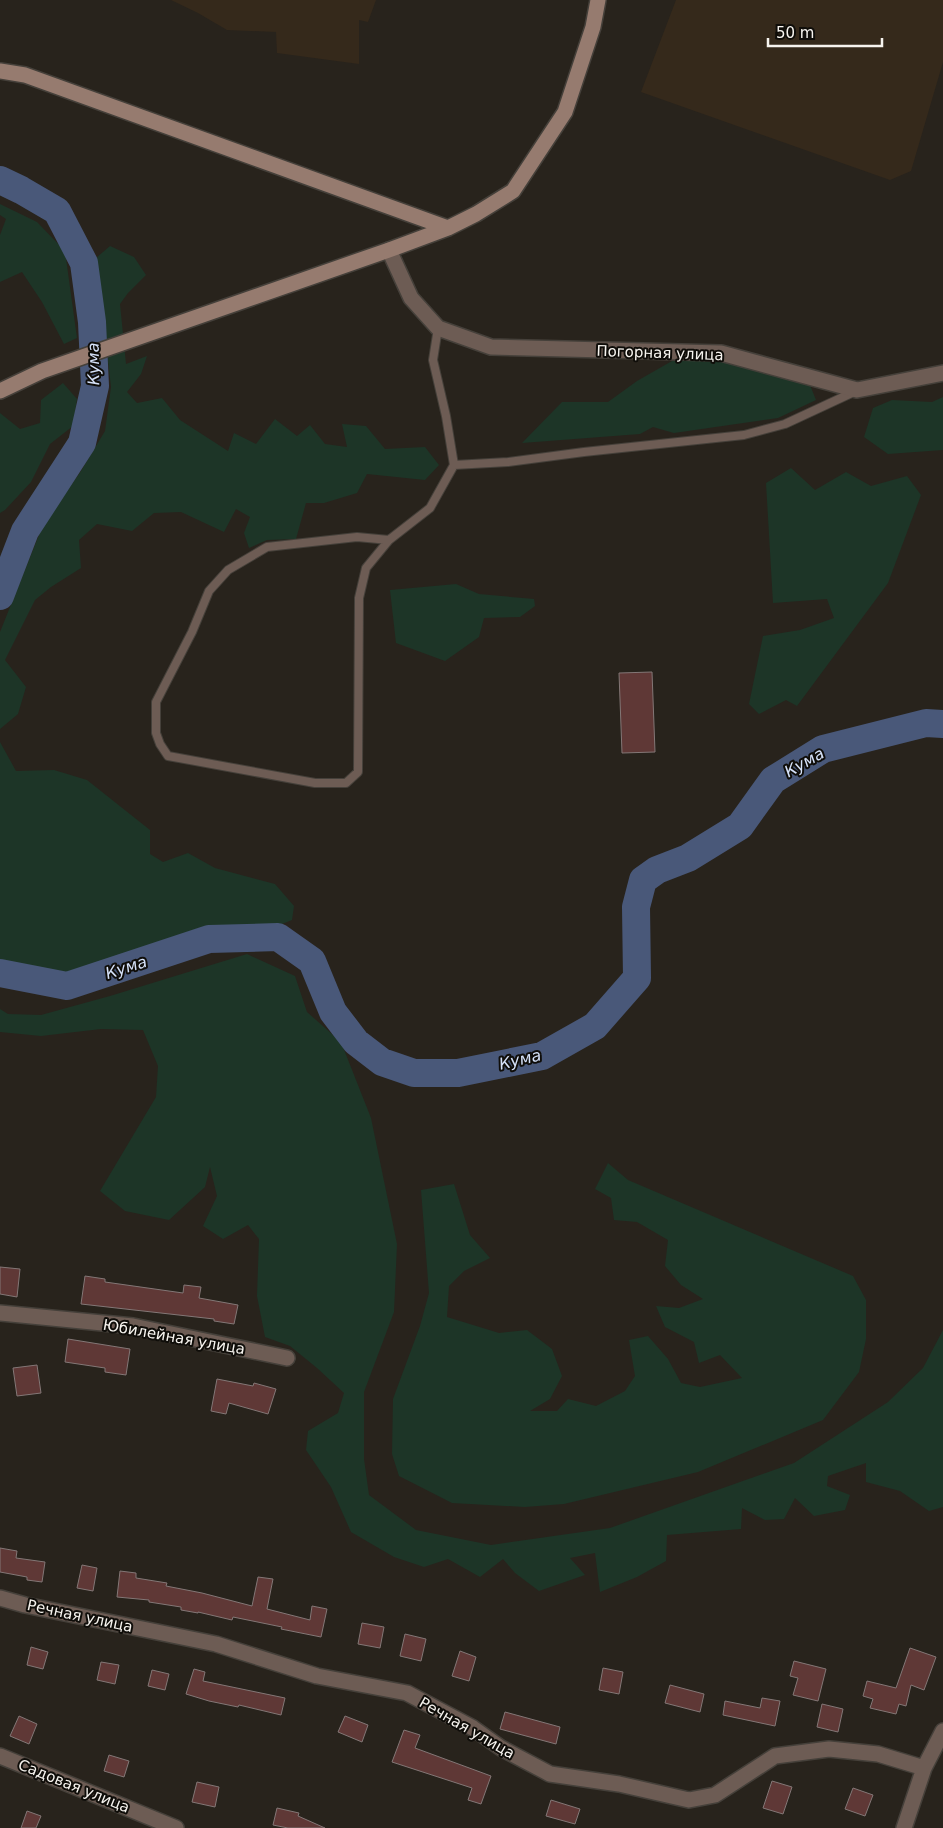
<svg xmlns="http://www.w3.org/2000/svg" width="943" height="1828" font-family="'DejaVu Sans',sans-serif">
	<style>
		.industrial { fill: #35291b }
		.green { fill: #1d3527 }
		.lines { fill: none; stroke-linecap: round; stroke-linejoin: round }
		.river { stroke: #495879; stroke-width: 28 }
		.building { fill: #5f3836; stroke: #837776 }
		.lane-casing { stroke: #45403a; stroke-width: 10 }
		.street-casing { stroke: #45403a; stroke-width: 18 }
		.secondary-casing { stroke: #45403a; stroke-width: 18 }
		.lane { stroke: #6d5c54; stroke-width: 8 }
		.street { stroke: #6d5c54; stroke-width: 15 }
		.secondary { stroke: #967b6f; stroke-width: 15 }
		.labels { text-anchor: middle; stroke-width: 4; stroke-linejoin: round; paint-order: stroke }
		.street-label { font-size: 15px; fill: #f7f4ef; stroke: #0f0d09 }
		.water-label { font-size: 16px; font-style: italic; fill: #d6e2f9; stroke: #0f0d09 }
	</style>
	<rect width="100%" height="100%" fill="#28231c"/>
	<!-- industrial -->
	<path class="industrial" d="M171,0H376L368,22L359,20V64L277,53L276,32L227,30L198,13Z
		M676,0H943V62L911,171L890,180L641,92Z"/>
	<!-- green -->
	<path class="green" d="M0,204L37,222L65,251L77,338L64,344L42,302L22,272L0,282V235L6,219L0,215Z
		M110,246L134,257L146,275L128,293L120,304L126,364L147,356L141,374L127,392L137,403L162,398L180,420L228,451L234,433L256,444L275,419L297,436L310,425L325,444L347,447L342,424L366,426L385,449L425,447L439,465L425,480L367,474L357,493L324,503H306L296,539L267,540L249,548L244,533L250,517L236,509L224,532L181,512L154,513L132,531L97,524L79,540L81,568L51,587L35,600L5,660L26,687L18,714L0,729V632L43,525L81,471L105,431L111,387L96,258Z
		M723,360L810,385L816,400L778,418L674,433L653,427L640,434L522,443L562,402H608L637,381L672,361Z
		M63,383L77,399L73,426L50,444L31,482L5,510L0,513V413L20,429L40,423L41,400Z
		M943,397V450L888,454L864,437L873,408L892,400L932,402Z
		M791,468L815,490L846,472L871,486L907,476L921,495L888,583L797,706L786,700L759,714L749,704L763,636L800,630L834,618L827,599L773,603L766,483Z
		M456,584L479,594L534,599L535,606L520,617L484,618L479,637L445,661L396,643L390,590Z
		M0,742L16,771L54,770L87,780L150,830V854L163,862L188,853L215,868L275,884L294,906L292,920L277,926L202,928L69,979L1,966L0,963Z
		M247,954L295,976L307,1012L341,1042L371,1118L397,1244L394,1312L364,1392V1459L369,1495L416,1530L491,1545L610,1528L794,1463L888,1402L923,1368L943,1330V1507L929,1511L900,1491L866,1482V1463L828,1476L827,1486L850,1495L845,1510L814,1516L795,1498L784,1519L765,1520L742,1508L741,1529L667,1535L666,1561L637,1577L600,1592L595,1553L570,1558L585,1575L539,1591L515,1573L503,1559L480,1577L448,1559L424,1567L394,1557L351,1532L331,1487L306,1450L308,1431L338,1413L344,1393L317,1368L290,1346L265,1337L257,1296L259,1239L248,1225L223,1239L203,1226L217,1196L210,1167L205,1187L169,1220L125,1211L100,1191L156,1097L158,1066L143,1030L101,1029L41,1036L0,1032V1009L8,1014L41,1015L110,996Z
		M608,1163L628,1180L853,1276L866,1300V1339L859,1372L823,1420L698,1472L564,1504L525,1507L452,1503L399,1476L392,1454L393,1399L420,1326L429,1293L421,1190L454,1184L470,1235L490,1258L464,1271L449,1286L447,1317L499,1333L527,1330L552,1349L562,1376L550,1399L530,1411H557L568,1399L596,1406L625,1391L635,1376L629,1340L648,1336L668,1359L681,1383L700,1387L742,1378L720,1355L699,1363L694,1342L665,1327L656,1306L679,1308L703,1299L681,1285L665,1266L668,1240L637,1222L614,1220L611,1198L595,1189Z"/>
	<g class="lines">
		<!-- river -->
		<path class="river" d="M0,180L21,190L57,211L84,263L92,322L95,386L82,443L25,531L0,596
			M0,973L67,986L209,939L278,937L312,961L333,1012L356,1042L382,1062L414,1073H458L542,1056L595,1026L637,978L636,907L643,880L657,870L688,858L740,826L773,780L823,749L926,723L943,724"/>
	</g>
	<!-- building -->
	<path class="building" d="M652,672L655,752L622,753L619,673Z
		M0,1267L20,1269L17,1297L0,1294Z
		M85,1276L105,1279V1282L183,1293L184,1285L201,1287L199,1298L238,1305L234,1324L214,1321V1319L81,1304Z
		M68,1339L130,1349L126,1375L105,1372V1368L65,1362Z
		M37,1365L41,1393L17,1396L13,1368Z
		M217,1379L253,1386L254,1383L276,1389L268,1414L229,1403L226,1414L211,1411Z
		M0,1548L17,1551L16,1558L45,1562L42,1582L27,1580V1577L0,1572Z
		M82,1565L97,1568L93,1591L77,1588Z
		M120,1571L136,1573V1578L167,1583L166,1586L202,1593L252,1606L258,1577L273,1579L267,1609L310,1620L312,1606L327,1609L321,1637L281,1629L282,1627L233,1617L232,1620L198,1612V1613L181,1610V1607L149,1602V1600L117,1597Z
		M362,1623L384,1627L380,1648L358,1644Z
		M405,1634L426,1639L421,1661L400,1656Z
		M31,1647L48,1652L43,1669L27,1665Z
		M910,1648L936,1657L924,1690L911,1685L906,1706L899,1704L896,1714L870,1708L873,1699L863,1696L867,1681L896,1688Z
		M460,1651L476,1657L469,1681L452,1676Z
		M794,1661L826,1669L818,1701L793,1695L798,1678L790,1676Z
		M101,1662L119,1665L115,1684L97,1680Z
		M603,1668L623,1672L619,1694L599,1690Z
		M194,1669L205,1672L203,1681L285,1698L281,1715L239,1705L238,1707L209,1701L186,1694Z
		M152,1670L169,1674L165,1690L148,1686Z
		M670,1685L704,1694L700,1712L665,1703Z
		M762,1698L780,1701L775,1726L723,1715L725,1701L760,1708Z
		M822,1704L843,1709L838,1732L817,1727Z
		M505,1712L560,1727L556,1744L500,1729Z
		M19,1716L37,1724L29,1744L10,1736Z
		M345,1716L368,1725L362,1742L338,1732Z
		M404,1730L420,1735L415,1748L491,1776L481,1804L468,1800L472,1788L392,1762Z
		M109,1755L129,1761L124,1777L104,1771Z
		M772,1781L792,1787L783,1814L763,1808Z
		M197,1782L219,1787L215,1807L192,1802Z
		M853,1788L873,1795L865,1816L845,1809Z
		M551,1800L580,1809L575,1824L546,1816Z
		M277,1808L299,1813L298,1816L325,1828H288L273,1825Z
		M27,1811L41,1816L36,1828H21Z"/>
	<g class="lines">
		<defs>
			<path id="lane" d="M454,465L508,462L584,452L744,435L785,424L856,391
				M389,540L357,537L267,547L228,570L209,591L192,632L156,702V733L160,744L168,756L315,783H346L358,772L359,598L366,568L389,540L430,508L454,465L446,416L433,360L438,328"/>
			<path id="street" d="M389,250L411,298L438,328L491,347L721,353L857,390L943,373
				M0,1313L133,1326L287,1358
				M0,1598L25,1605L216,1644L317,1676L407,1693L473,1728L501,1748L550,1774L619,1784L689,1800L715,1795L775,1756L829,1749L878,1754L924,1768
				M0,1756L176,1828
				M904,1828L924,1768L943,1731"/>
			<path id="secondary" d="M0,71L25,75L448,228
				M0,391L42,371L389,250L448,228L476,214L513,191L565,112L593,27L598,0"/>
		</defs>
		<!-- lane casing -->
		<use href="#lane" class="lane-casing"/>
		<!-- street casing -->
		<use href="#street" class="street-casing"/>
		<!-- secondary casing -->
		<use href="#secondary" class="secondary-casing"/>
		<!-- lane -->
		<use href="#lane" class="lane"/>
		<!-- street -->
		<use href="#street" class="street"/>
		<!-- secondary -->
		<use href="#secondary" class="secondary"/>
	</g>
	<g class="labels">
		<!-- street labels -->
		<g class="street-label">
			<text transform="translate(660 353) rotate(2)" y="5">Погорная улица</text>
			<text transform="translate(174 1337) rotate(10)" y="5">Юбилейная улица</text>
			<text transform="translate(80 1616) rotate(12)" y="5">Речная улица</text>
			<text transform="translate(467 1728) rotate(30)" y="5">Речная улица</text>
			<text transform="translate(74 1786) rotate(22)" y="5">Садовая улица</text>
		</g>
		<!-- water labels -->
		<g class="water-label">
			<text transform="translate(93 364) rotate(-91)" y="6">Кума</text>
			<text transform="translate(804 762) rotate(-30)" y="6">Кума</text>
			<text transform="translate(126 967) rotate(-18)" y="6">Кума</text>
			<text transform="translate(520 1059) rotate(-13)" y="6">Кума</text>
		</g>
	</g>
	<!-- scale -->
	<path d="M768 38v8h114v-8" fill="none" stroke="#f7f4ef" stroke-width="2.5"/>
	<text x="776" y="38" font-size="15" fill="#f7f4ef" stroke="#0f0d09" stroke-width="4" paint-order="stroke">50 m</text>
</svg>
